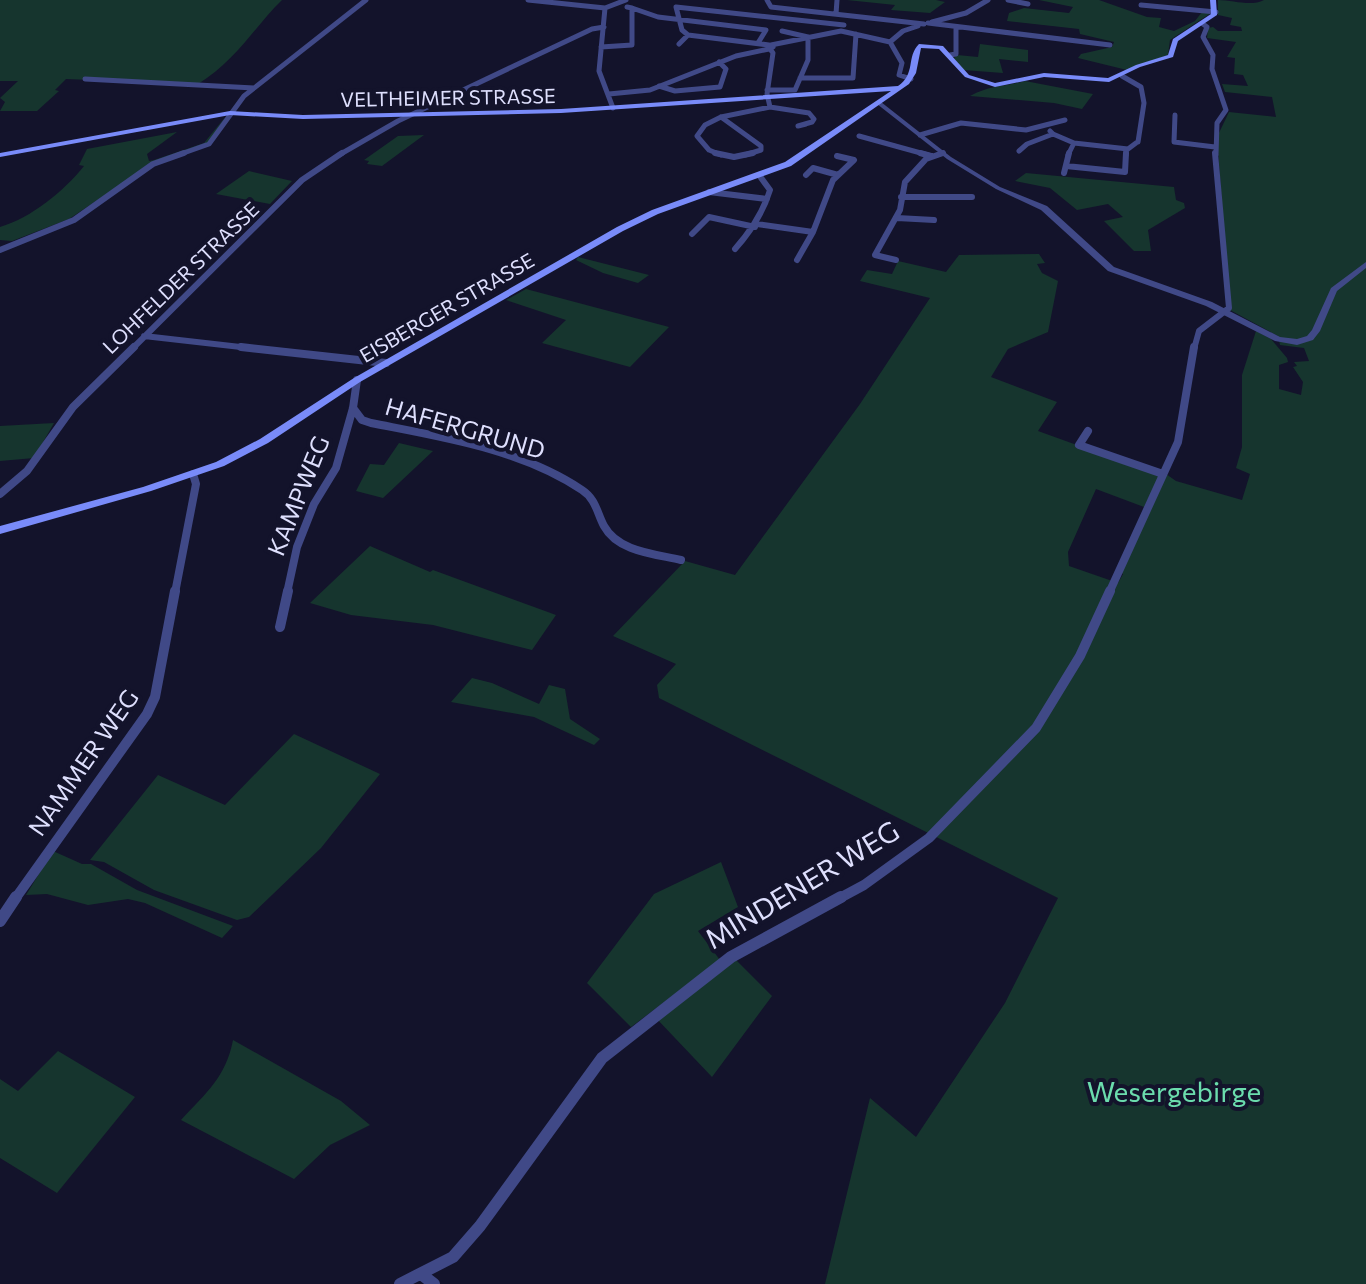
<svg xmlns="http://www.w3.org/2000/svg" width="1366" height="1284" font-family="Commissioner,sans-serif">
	<style>
		.green { fill: #16352e }
		.lines { fill: none; stroke-linecap: round; stroke-linejoin: round }
		.minor-far4 { stroke: #404987; stroke-width: 5 }
		.minor-far3 { stroke: #404987; stroke-width: 6 }
		.minor-far2 { stroke: #404987; stroke-width: 8 }
		.minor-far1 { stroke: #404987; stroke-width: 10 }
		.minor { stroke: #404987; stroke-width: 12 }
		.tertiary { fill: #404987; fill-rule: evenodd }
		.secondary { fill: #798bf9; fill-rule: evenodd }
		.labels { text-anchor: middle; stroke-width: 8; stroke-linejoin: round; paint-order: stroke }
		.far-street-label { font-size: 20px; fill: #dedffd; stroke: #13132b }
		.street-label { font-size: 24px; fill: #dedffd; stroke: #13132b }
		.near-street-label { font-size: 28px; fill: #dedffd; stroke: #13132b }
		.near-park-label { font-size: 28px; fill: #6bdcad; stroke: #13132b }
	</style>
	<rect width="100%" height="100%" fill="#13132b"/>
	<!-- green -->
	<path class="green" d="M0,0H282C256,25 236,61 198,84L66,79L55,90L59,91L37,111H0L5,102L0,98L18,81H0Z
		M847,0H936L945,2L930,13L891,10L895,5Z
		M1039,0H1099L1147,17L1161,18L1159,27L1174,31L1195,21L1202,12L1211,13L1170,40L1168,55L1127,70L1078,58L1081,54L1112,47L1114,42L1080,34L1079,29L1007,21L1009,13L1024,8L1069,13L1073,7Z
		M1218,0C1233,0 1251,7 1264,0H1366V1284H825L870,1098L916,1137L1005,1003L1058,898L659,698L657,685L676,664L613,636L685,561L735,575L860,404L930,298L860,281L867,270L892,274L898,261L946,272L959,255L1039,254L1045,263L1037,264L1042,273L1058,281L1048,332L1008,349L991,377L1057,402L1038,431L1160,475L1144,507L1096,489L1068,552L1069,566L1118,583L1123,574L1120,572L1166,474L1176,481L1242,500L1250,474L1236,468L1242,447V375L1256,331L1271,339L1287,358L1288,362L1279,365V389L1301,395L1303,382L1293,367L1297,366L1294,362L1309,361L1304,348L1280,345L1278,336L1230,310L1217,137L1229,112L1276,117L1272,97L1225,92L1222,84L1248,86L1243,75L1234,74L1235,58L1227,57L1236,42L1207,38L1208,28L1213,27L1218,31H1242L1241,27L1230,25L1232,18L1218,15Z
		M980,44L1028,50V62L999,59L1003,73L963,70L954,58L957,55L978,57Z
		M1025,81L1093,94L1082,109L1054,103L970,96C990,85 1003,87 1025,81Z
		M226,116L208,143L153,163L69,219L12,241L0,240V227C31,218 64,191 84,166L79,165L87,149L177,132L147,154L149,161L154,160L204,143Z
		M424,135L382,166L367,164L369,161L364,160L398,136Z
		M249,171L292,181L270,204L216,194Z
		M1026,173L1174,187L1176,200L1184,203L1185,208L1148,230L1151,251H1134L1104,221L1123,217L1108,204L1077,210L1050,188L1015,181Z
		M578,257L649,275L638,283L603,273L576,260Z
		M526,289L669,327L630,367L542,343L566,320L506,300Z
		M54,423L34,458L0,461V426Z
		M399,443L433,451L383,498L356,491L370,464L384,465Z
		M370,546L430,572L433,570L556,615L532,650L433,625L351,615L310,603Z
		M472,678L492,683L539,704L549,685L565,689L570,719L600,739L594,745L534,717L451,702Z
		M294,734L380,774L321,848L249,917L237,920L154,890L104,862L90,860L158,775L225,805Z
		M53,851L82,864H91L137,890L233,926L222,938L145,903L128,899L88,905L47,894L26,895Z
		M721,862L738,907L698,931L720,960L631,1027L587,983L654,894Z
		M734,958L772,996L712,1077L656,1018Z
		M233,1040L341,1101L370,1125L330,1145L294,1179L181,1120C206,1093 226,1077 233,1040Z
		M58,1051L135,1097L57,1193L0,1158V1079L18,1091Z"/>
	<g class="lines">
		<!-- minor-far4 -->
		<path class="minor-far4" d="M528,0L605,8
			M767,0L771,7L924,24
			M1008,0L1028,4
			M1141,5L1216,12
			M632,8L658,17L766,30L758,43
			M836,14L837,0
			M932,22L966,13L988,0
			M928,23L1110,45
			M1203,24L1207,27L1203,37L1213,55L1212,69L1226,110L1217,123L1216,155
			M679,44L688,35
			M771,45L841,31L890,42
			M601,47L632,45V8L627,7
			M770,49L773,47L769,45L688,35L682,30L676,7L844,25
			M950,55L956,54V28
			M1122,76L1141,87L1144,103L1138,142
			M800,78H853L856,34
			M85,79L254,88
			M911,79L899,75L902,63L890,42L903,31L918,26
			M659,86L675,91L720,87L726,69L719,62
			M767,90H795L808,60V37L782,31
			M609,94L650,90L736,56L769,49
			M770,107L809,113L814,119L812,122L798,126L806,124
			M613,108L599,71L605,8L626,0
			M1175,115L1174,142L1215,147
			M721,117L761,146V150L745,155
			M721,117L770,107L767,94L773,53L770,49
			M1053,134L1074,143L1128,149L1136,143
			M920,135L961,123L1026,130L1065,120
			M859,136L928,155
			M1019,151L1027,144L1053,134L1050,131
			M178,155L209,144L244,96L366,0
			M339,155L398,121L592,29L604,27
			M721,155L709,150L697,136L705,125L721,117
			M937,155L943,153
			M1068,155L1074,143
			M1126,155V149"/>
		<!-- minor-far3 -->
		<path class="minor-far3" d="M715,153L734,157L753,153
			M920,153L931,156
			M1066,166L1125,172L1126,153
			M1064,173L1069,153
			M806,175L813,168L838,175
			M709,192L767,199
			M901,197H972
			M897,218L934,220
			M757,224L813,232L797,260
			M813,232L833,180L854,160L837,156
			M692,234L709,217L755,227
			M735,249C751,231 763,213 770,190L759,175
			M0,250L74,220L153,164L184,153
			M896,260L875,255L900,210L905,182L926,159L943,153
			M144,336L259,349
			M132,349L302,180L342,153
			M1194,349L1199,331L1229,308L1215,153"/>
		<!-- minor-far2 -->
		<path class="minor-far2" d="M241,347L386,363
			M353,408L362,420L371,423C442,437 521,449 582,490C596,499 597,513 604,526C618,552 656,554 681,560
			M1088,431L1079,445L1163,474
			M0,494L27,471L73,407L134,347
			M175,593L196,484L193,474
			M287,593L297,547L314,504L336,468L353,408L357,380
			M1109,593L1178,442L1194,347"/>
		<!-- minor-far1 -->
		<path class="minor-far1" d="M280,627L288,591
			M15,899L147,714L155,697L175,591
			M838,899L864,885L929,838L1036,728L1080,656L1110,591"/>
		<!-- minor -->
		<path class="minor" d="M0,921L16,897
			M421,1274L434,1284
			M400,1284L453,1257L480,1226L602,1058L731,957L841,897"/>
		<!-- tertiary -->
		<path class="tertiary" d="M877,102H881L951,157L1000,187L1047,206L1114,267L1212,302L1280,337L1297,339L1307,336L1312,330L1331,288L1366,262V268L1337,291L1320,331L1313,340L1297,345L1275,341L1206,306L1108,271L1041,210L996,189L947,159L877,104Z"/>
		<!-- secondary -->
		<path class="secondary" d="M1210,0H1216L1217,15L1178,41L1173,57L1140,67L1109,82L1044,77L995,87L965,77L939,49L921,48L916,73L909,84L791,166L658,214L623,231L360,382L268,443L224,466L151,491L0,534V526L143,487L216,462L260,439L354,378L617,227L652,210L785,162L891,91L561,113L303,119L230,115L0,157V153L230,111L303,115L561,109L898,86C916,74 906,57 919,44L943,46L969,75L995,83L1044,73L1108,78L1136,65L1168,55L1173,39L1211,14Z"/>
	</g>
	<g class="labels">
		<!-- far-street labels -->
		<g class="far-street-label">
			<text transform="translate(448 98) rotate(-1)" y="7">VELTHEIMER STRASSE</text>
			<text transform="translate(181 278) rotate(-44)" y="7">LOHFELDER STRASSE</text>
			<text transform="translate(447 308) rotate(-30)" y="7">EISBERGER STRASSE</text>
		</g>
		<!-- street labels -->
		<g class="street-label">
			<text transform="translate(465 429) rotate(16)" y="8">HAFERGRUND</text>
			<text transform="translate(299 496) rotate(-68)" y="8">KAMPWEG</text>
			<text transform="translate(84 763) rotate(-55)" y="8">NAMMER WEG</text>
		</g>
		<!-- near-street labels -->
		<g class="near-street-label">
			<text transform="translate(802 885) rotate(-31)" y="10">MINDENER WEG</text>
		</g>
		<!-- near-park labels -->
		<g class="near-park-label">
			<text x="1174" y="1102">Wesergebirge</text>
		</g>
	</g>
</svg>
